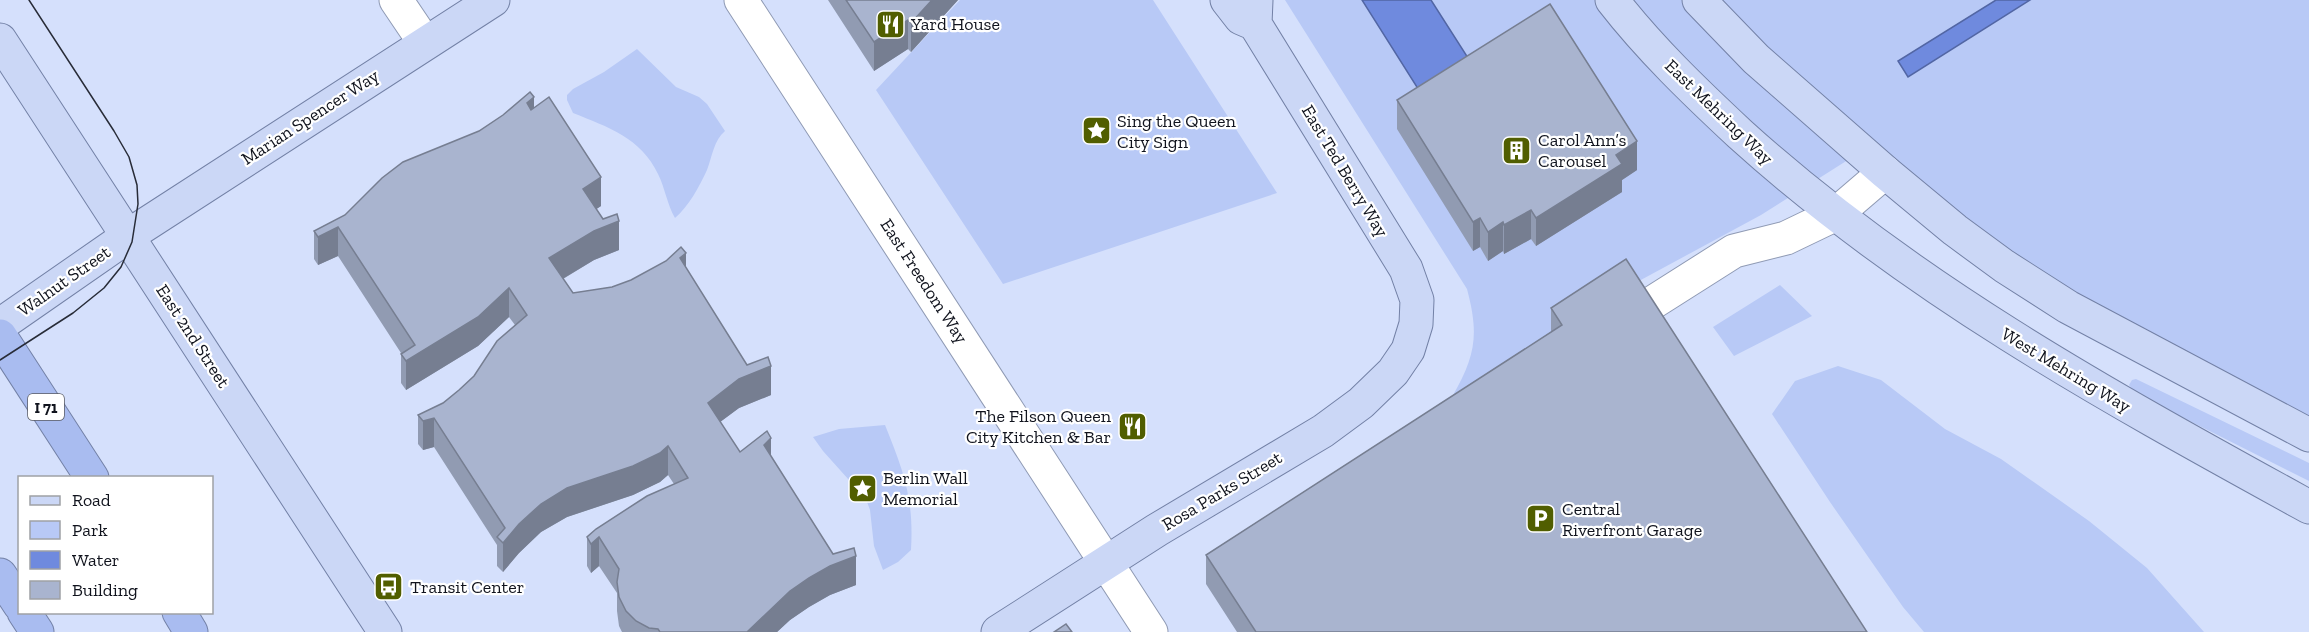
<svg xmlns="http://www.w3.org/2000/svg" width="2309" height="632" font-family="'Zilla Slab',serif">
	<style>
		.green { fill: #b8c9f6 }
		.water { fill: #6f8ade; stroke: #5266a4; stroke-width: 1.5 }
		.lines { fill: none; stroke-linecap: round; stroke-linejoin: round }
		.minor-casing { stroke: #8f9ab4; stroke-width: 35 }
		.major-casing { stroke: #7381a6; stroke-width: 35 }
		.highway-casing { stroke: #7381a6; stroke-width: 35 }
		.minor { stroke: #fff; stroke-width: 33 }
		.major { stroke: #cbd7f6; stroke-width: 33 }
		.highway { stroke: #a9bcf0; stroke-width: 33 }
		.tram { stroke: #282c38; stroke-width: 1.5 }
		.wall { fill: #919bb2 }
		.shaded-wall { fill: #767e91 }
		.building { fill: #a9b4cf; stroke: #767e91; stroke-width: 1.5 }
		.labels { text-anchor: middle; stroke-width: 4.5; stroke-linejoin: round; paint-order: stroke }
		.shield { fill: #fff; stroke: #585a61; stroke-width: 1.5 }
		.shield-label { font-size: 16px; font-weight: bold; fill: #10131d }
		.poi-label { font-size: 18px; fill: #10131d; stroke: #fff; text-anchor: start }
		.street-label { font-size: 18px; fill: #10131d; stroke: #fff }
	</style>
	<rect width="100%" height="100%" fill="#d5e0fc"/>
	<!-- green -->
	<path class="green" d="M960,0H1153L1277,193L1003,284L876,90Z
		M1285,0H2309V435L2190,373L1862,151L1761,215L1626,288L1452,397C1476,356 1479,334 1467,289Z
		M637,49L676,87L699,97L707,104L725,131C714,140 712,157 707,170C699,187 689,206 675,218C667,204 665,188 658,174C641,138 608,127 573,113L567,100V95L573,89L604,72Z
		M1780,285L1812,316L1734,356L1713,327Z
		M1838,366L1881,380L1945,429L2001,459L2089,521L2147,568L2204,632H1924L1903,607L1830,502L1772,414L1795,381Z
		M2136,379L2309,463V481L2136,394L2129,385L2132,380Z
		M885,425C904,472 914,499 911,550L898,562L883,570L874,546L870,510L866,499L823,451L813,437L839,429Z"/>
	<!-- water -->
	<path class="water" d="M1362,0H1431L1477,72L1427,103Z
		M1996,0H2030L1908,77L1898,61Z"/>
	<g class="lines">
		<defs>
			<path id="minor" d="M396,0L425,43
				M741,0L1151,632
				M1641,310L1734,251L1786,238L1836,214L1885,172"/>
			<path id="major" d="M1227,0L1241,18L1255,24
				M1612,0C1650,49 1695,92 1740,134C1911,289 2109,397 2309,507
				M1699,0L1756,59L1885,172L1955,230L2004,266L2068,307L2309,435
				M0,40L385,632
				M0,325L134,232L493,0
				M998,632L1157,530L1323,431L1361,403L1393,372L1408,350L1416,324L1417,300L1406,269L1255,24L1256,0"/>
			<path id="highway" d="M0,336L92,478
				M0,575L20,605
				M24,612L37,632
				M179,612L191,632"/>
		</defs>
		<!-- minor casing -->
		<use href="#minor" class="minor-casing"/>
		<!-- major casing -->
		<use href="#major" class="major-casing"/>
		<!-- highway casing -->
		<use href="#highway" class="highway-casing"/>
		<!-- minor -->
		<use href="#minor" class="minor"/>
		<!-- major -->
		<use href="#major" class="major"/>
		<!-- highway -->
		<use href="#highway" class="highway"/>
		<!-- tram -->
		<path class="tram" d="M0,360L73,313L104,288L121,267L132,242L138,204L137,185L129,157L114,131L29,0"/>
	</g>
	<!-- wall -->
	<path class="wall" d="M828,0H958L911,52L908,49L874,71Z
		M1397,100L1637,170L1622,180V192L1536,246L1531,239L1504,254L1503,251L1488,261L1480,247L1473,251L1397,129Z
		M534,108L601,206L596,209L619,250L594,260L563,279L573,293L612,287L686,268L747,365L771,395L739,408L720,422L740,452L771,457L833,554L856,585L830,595L809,607L790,620L777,632H622L619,626L617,611V593L599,566L591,573L587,566V537L674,484L668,475L660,482L633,495L567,517L541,532L519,553L503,572L497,566V545L434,447L423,450L418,444V415L443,403L459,390L474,376L515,325L509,317L478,346L406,390L401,383V353L338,256L318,265L314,259V231L345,215L479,131Z
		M1551,308L1867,632H1237L1206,584V555L1551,332Z"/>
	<!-- shaded-wall -->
	<path class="shaded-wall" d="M932,0H958L911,52V23Z
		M908,20V49L874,71V42Z
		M534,97V125L527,103Z
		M1637,141V170L1622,180V192L1536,246V218L1616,155Z
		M601,177V206L583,218V189Z
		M1531,210V239L1504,254V225Z
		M1480,218V247L1473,251V222Z
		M619,221V250L594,260L549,287V258L594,231Z
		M1503,222V251L1488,261V232Z
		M338,227V256L318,265V237Z
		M686,253V282L680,258Z
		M509,288V317L478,346L406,390V361Z
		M771,366V395L739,408L708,431V403L739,379Z
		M434,418V447L423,450V421Z
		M771,438V467L764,445Z
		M668,446V475L660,482L633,495L567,517L541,532L519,553L503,572V543L519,524L541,504L567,488Z
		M599,537V566L591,573V544Z
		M856,556V585L830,595L809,607L790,620L777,632H747L790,591L809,578L830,566Z"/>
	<!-- building -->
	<path class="building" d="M846,0H932L911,23L908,20L874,42Z
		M1550,4L1637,141L1616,155L1622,164L1536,218L1531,210L1504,225L1503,222L1488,232L1480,218L1473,222L1397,100Z
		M530,92L534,97L527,103L531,110L549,97L601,177L583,189L603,219L617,214L619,221L594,231L549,258L573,293L612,287L631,280L666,261L681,247L686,253L680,258L747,365L768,357L771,366L739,379L708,403L740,452L767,431L771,438L764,445L833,554L854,548L856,556L830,566L809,578L790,591L747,632H660L658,629L649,628L636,621L626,611L619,597L617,582L619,569L599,537L591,544L587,537L596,529L647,496L688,478L668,446L660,453L633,466L567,488L541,504L519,524L503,543L497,537L505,528L434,418L423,421L418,415L443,403L459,390L474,376L497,341L527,315L509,288L478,317L406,361L401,354L415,345L338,227L318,237L314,231L345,215L382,178L403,162L479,131L503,115Z
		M1626,259L1867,632H1256L1206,555L1562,325L1551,308Z
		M1066,624L1072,632H1054Z"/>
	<!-- icons -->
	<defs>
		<symbol id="restaurant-square" viewBox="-11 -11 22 22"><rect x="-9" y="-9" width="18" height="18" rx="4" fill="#515e00" stroke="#fff"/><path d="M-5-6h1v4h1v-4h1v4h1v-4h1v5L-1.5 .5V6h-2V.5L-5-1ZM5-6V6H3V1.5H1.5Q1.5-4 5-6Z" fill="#fff"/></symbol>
		<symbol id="sight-square" viewBox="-11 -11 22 22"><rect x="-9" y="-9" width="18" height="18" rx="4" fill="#515e00" stroke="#fff"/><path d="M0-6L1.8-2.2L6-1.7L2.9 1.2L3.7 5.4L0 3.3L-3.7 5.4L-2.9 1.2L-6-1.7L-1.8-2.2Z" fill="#fff"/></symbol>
		<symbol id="building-square" viewBox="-11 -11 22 22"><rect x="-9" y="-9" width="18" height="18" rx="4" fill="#515e00" stroke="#fff"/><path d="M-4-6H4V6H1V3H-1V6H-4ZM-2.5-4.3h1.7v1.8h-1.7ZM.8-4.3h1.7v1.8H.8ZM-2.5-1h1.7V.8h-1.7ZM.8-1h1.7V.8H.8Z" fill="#fff"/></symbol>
		<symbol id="parking-square" viewBox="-11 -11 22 22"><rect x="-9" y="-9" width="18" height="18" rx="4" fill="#515e00" stroke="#fff"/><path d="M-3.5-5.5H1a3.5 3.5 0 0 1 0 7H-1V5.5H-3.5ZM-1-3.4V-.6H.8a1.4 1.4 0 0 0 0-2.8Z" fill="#fff"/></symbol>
		<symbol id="bus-square" viewBox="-11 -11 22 22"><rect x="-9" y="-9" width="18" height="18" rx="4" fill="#515e00" stroke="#fff"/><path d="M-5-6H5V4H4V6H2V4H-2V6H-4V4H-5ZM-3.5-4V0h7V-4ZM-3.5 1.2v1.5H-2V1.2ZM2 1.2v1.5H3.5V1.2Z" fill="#fff"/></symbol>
	</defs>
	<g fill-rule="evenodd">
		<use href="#restaurant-square" x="874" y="8" width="33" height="33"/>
		<use href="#sight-square" x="1080" y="114" width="33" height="33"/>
		<use href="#building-square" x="1500" y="134" width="33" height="33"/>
		<use href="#restaurant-square" x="1116" y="410" width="33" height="33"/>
		<use href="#sight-square" x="846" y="472" width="33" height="33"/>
		<use href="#parking-square" x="1524" y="502" width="33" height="33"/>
		<use href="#bus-square" x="372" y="570" width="33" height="33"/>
	</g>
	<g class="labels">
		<!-- shield labels -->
		<rect class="shield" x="28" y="394" width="36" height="26" rx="4.5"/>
		<g class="shield-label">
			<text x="46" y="413">I 71</text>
		</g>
		<!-- poi labels -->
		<g class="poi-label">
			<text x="911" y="30">Yard House</text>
			<text x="1117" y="127">Sing the Queen<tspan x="1117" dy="21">City Sign</tspan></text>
			<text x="1538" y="146">Carol Ann’s<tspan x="1538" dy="21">Carousel</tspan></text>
			<text x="1111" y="422" text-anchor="end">The Filson Queen<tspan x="1111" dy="21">City Kitchen &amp; Bar</tspan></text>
			<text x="883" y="484">Berlin Wall<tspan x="883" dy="21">Memorial</tspan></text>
			<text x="1562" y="515">Central<tspan x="1562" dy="21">Riverfront Garage</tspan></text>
			<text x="410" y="593">Transit Center</text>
		</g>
		<!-- street labels -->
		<g class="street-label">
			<text transform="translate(1719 112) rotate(44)" y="6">East Mehring Way</text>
			<text transform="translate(310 117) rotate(-33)" y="6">Marian Spencer Way</text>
			<text transform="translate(1345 171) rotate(59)" y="6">East Ted Berry Way</text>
			<text transform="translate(64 281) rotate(-35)" y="6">Walnut Street</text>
			<text transform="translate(924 281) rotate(57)" y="6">East Freedom Way</text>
			<text transform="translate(193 336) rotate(57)" y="6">East 2nd Street</text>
			<text transform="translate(2066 370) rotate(31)" y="6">West Mehring Way</text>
			<text transform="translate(1222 491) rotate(-31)" y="6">Rosa Parks Street</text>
		</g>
	</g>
	<!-- legend -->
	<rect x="18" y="476" width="195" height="138" fill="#ffffff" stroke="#9fa1a5" stroke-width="1.5"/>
	<rect x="30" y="496" width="30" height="9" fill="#cbd7f6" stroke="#9fa1a5" stroke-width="1.5"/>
	<text x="72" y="506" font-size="18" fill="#10131d">Road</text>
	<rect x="30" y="521" width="30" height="18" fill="#b8c9f6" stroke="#9fa1a5" stroke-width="1.5"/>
	<text x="72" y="536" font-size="18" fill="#10131d">Park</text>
	<rect x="30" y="551" width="30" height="18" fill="#6f8ade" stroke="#9fa1a5" stroke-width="1.5"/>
	<text x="72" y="566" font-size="18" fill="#10131d">Water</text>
	<rect x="30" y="581" width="30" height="18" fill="#a9b4cf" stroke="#9fa1a5" stroke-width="1.5"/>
	<text x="72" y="596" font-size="18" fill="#10131d">Building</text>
</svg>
